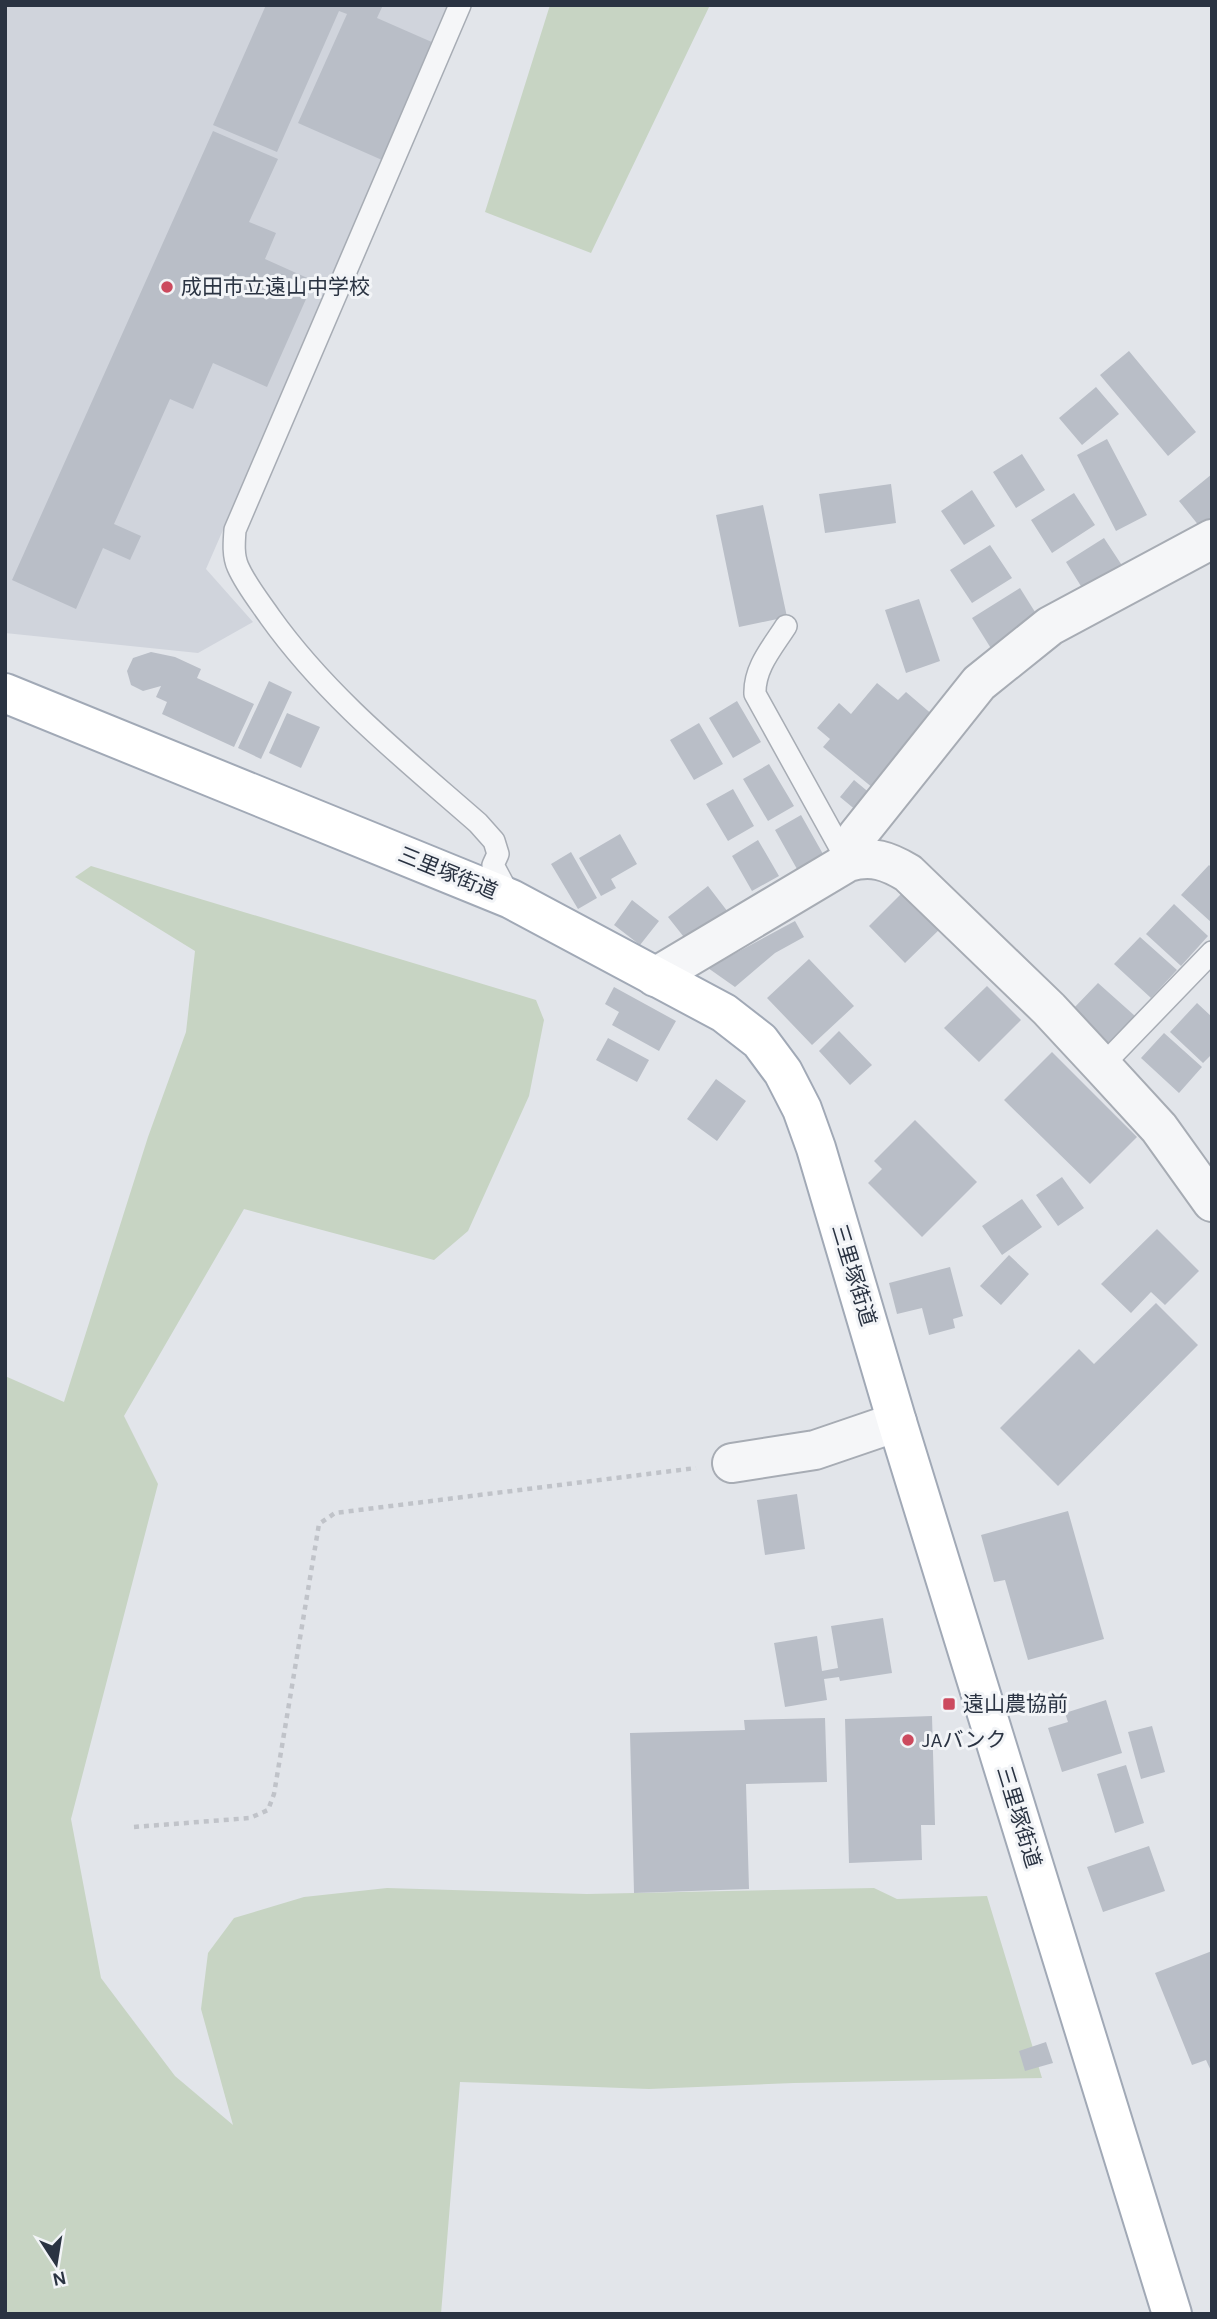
<svg xmlns="http://www.w3.org/2000/svg" width="1217" height="2319" font-family="Karla,'Noto Sans JP',sans-serif">
	<style>
		.built { fill: #d0d4dc }
		.green { fill: #c7d4c3 }
		.building { fill: #b9bec7 }
		.lines { fill: none; stroke-linecap: round; stroke-linejoin: round }
		.lane-casing { stroke: #a7acb4; stroke-width: 24 }
		.street-casing { stroke: #a7acb4; stroke-width: 42 }
		.primary-casing { stroke: #a1a9b6; stroke-width: 42 }
		.path { stroke: #c0c3c9; stroke-width: 4.5; stroke-dasharray: 5 5; stroke-linecap: butt }
		.lane { stroke: #f5f6f8; stroke-width: 21 }
		.street { stroke: #f5f6f8; stroke-width: 38 }
		.primary { stroke: #fff; stroke-width: 38 }
		.poi-dot { fill: #cc4a5e; stroke: #f2f4f7; stroke-width: 2.5 }
		.labels { text-anchor: middle; stroke-width: 6; stroke-linejoin: round; paint-order: stroke }
		.poi-label { font-size: 21px; fill: #2a3342; stroke: #f2f4f7; text-anchor: start }
		.street-label { font-size: 21px; fill: #2a3342; stroke: #f2f4f7 }
	</style>
	<rect width="100%" height="100%" fill="#e2e5ea"/>
	<!-- built -->
	<path class="built" d="M5,5H452L206,569L253,622L198,653L5,633Z"/>
	<!-- green -->
	<path class="green" d="M550,5H710L591,253L485,212Z
		M91,866L536,1000L544,1020L529,1096L468,1231L434,1260L244,1209L124,1416L158,1484L71,1819L101,1978L175,2076L233,2125L201,2009L208,1953L234,1918L304,1897L387,1888L587,1894L874,1888L897,1899L987,1896L1042,2078L794,2083L649,2089L460,2082L441,2314H5V1376L64,1402L148,1137L186,1032L195,951L75,877Z"/>
	<!-- building -->
	<path class="building" d="M266,5H383L377,18L434,43L382,160L298,123L347,14L339,11L277,152L213,125Z
		M213,131L278,159L249,222L276,233L265,259L314,281L267,387L213,363L193,409L170,399L114,524L141,536L130,560L103,548L76,609L12,580Z
		M1129,351L1196,432L1168,456L1100,375Z
		M1096,387L1119,414L1082,445L1059,418Z
		M1107,439L1147,515L1116,531L1077,455Z
		M1022,454L1045,490L1016,508L993,472Z
		M1212,474V526L1204,532L1179,501Z
		M891,484L896,523L825,533L819,494Z
		M972,490L995,526L964,545L941,511Z
		M1074,493L1095,525L1052,553L1031,520Z
		M763,505L787,617L739,627L716,515Z
		M1104,538L1123,567L1084,591L1066,562Z
		M990,545L1012,578L972,603L950,570Z
		M1020,588L1040,620L992,650L972,618Z
		M919,599L940,661L906,673L885,610Z
		M151,652L175,657L201,669L197,678L254,704L234,747L162,714L167,702L156,697L161,686L143,691L131,685L127,671L133,658Z
		M269,681L292,692L261,759L238,748Z
		M877,683L898,700L906,692L934,716L873,788L823,747L830,739L817,728L839,703L851,714Z
		M737,701L761,742L733,758L709,718Z
		M287,713L320,727L301,768L269,753Z
		M699,723L723,764L694,780L670,740Z
		M769,764L794,806L768,821L743,779Z
		M854,780L877,799L863,816L840,797Z
		M733,789L754,826L728,841L706,804Z
		M801,815L823,854L797,869L775,830Z
		M620,834L637,864L611,879L616,888L601,896L579,858Z
		M758,840L779,876L752,891L732,856Z
		M571,852L597,898L578,909L551,864Z
		M1209,865L1212,868V923L1181,895Z
		M708,886L731,916L691,946L668,917Z
		M907,888L944,925L905,963L869,926Z
		M632,900L659,921L640,945L614,925Z
		M1174,904L1208,936L1181,966L1146,934Z
		M795,921L804,937L775,953L735,987L708,968Z
		M1140,937L1177,970L1151,998L1114,964Z
		M809,959L854,1006L812,1045L767,998Z
		M1098,983L1135,1016L1109,1044L1072,1010Z
		M987,986L1021,1020L979,1062L944,1028Z
		M614,987L676,1021L659,1051L612,1025L619,1012L605,1004Z
		M1197,1003L1212,1017V1054L1203,1063L1170,1032Z
		M839,1031L872,1065L850,1085L819,1051Z
		M1164,1033L1202,1067L1179,1093L1141,1058Z
		M608,1038L649,1060L637,1082L596,1060Z
		M1052,1052L1137,1137L1090,1184L1004,1100Z
		M716,1079L746,1101L717,1141L687,1119Z
		M915,1120L977,1182L922,1237L868,1183L882,1169L874,1161Z
		M1062,1177L1084,1208L1058,1226L1036,1195Z
		M1022,1199L1042,1227L1002,1255L982,1226Z
		M1157,1229L1199,1271L1165,1305L1151,1292L1131,1313L1101,1284Z
		M1009,1255L1029,1274L1001,1305L980,1286Z
		M950,1267L963,1316L953,1319L955,1328L929,1335L922,1308L897,1314L889,1283Z
		M1156,1303L1198,1345L1058,1486L1000,1428L1079,1349L1094,1364Z
		M797,1494L805,1549L765,1555L757,1500Z
		M1068,1511L1104,1639L1028,1660L1005,1580L994,1582L981,1535Z
		M883,1618L892,1673L840,1681L839,1677L824,1679L827,1700L785,1707L774,1643L817,1636L822,1671L838,1668L831,1626Z
		M1106,1700L1122,1753L1062,1772L1048,1728L1068,1722L1065,1713Z
		M932,1716L935,1825H921L922,1860L849,1863L845,1719Z
		M825,1718L827,1782L746,1784L749,1889L634,1893L630,1733L745,1730L744,1720Z
		M1152,1726L1165,1772L1141,1779L1128,1732Z
		M1126,1765L1144,1823L1115,1833L1097,1774Z
		M1149,1846L1165,1891L1103,1912L1087,1867Z
		M1212,1951V2073L1206,2060L1192,2065L1155,1973Z
		M1046,2042L1053,2063L1025,2071L1019,2051Z"/>
	<g class="lines">
		<defs>
			<path id="lane" d="M460,5L235,530C234,543 233,556 238,567C246,585 259,601 270,617C327,697 405,759 478,823L494,841L498,854L493,865L510,897
				M786,626C772,648 754,668 755,694L848,862
				M1102,1066L1212,952"/>
			<path id="street" d="M848,862L857,836L979,683L1050,626L1212,539
				M655,977L848,862C872,855 888,861 908,873L1049,1009L1102,1066L1159,1128L1212,1202
				M732,1463L815,1450L897,1422"/>
			<path id="primary" d="M5,693L511,899L724,1013L760,1041L783,1072L802,1109L816,1148L897,1422L1172,2314"/>
		</defs>
		<!-- lane casing -->
		<use href="#lane" class="lane-casing"/>
		<!-- street casing -->
		<use href="#street" class="street-casing"/>
		<!-- primary casing -->
		<use href="#primary" class="primary-casing"/>
		<!-- path -->
		<path class="path" d="M134,1827L250,1818L268,1810L274,1794L319,1524L335,1513L696,1468"/>
		<!-- lane -->
		<use href="#lane" class="lane"/>
		<!-- street -->
		<use href="#street" class="street"/>
		<!-- primary -->
		<use href="#primary" class="primary"/>
	</g>
	<!-- markers -->
	<g class="poi-dot">
		<circle cx="167" cy="287" r="7"/>
		<rect x="942" y="1697" width="14" height="14" rx="3.5"/>
		<circle cx="908" cy="1740" r="7"/>
	</g>
	<g class="labels">
		<!-- poi labels -->
		<g class="poi-label">
			<text x="181" y="294">成田市立遠山中学校</text>
			<text x="963" y="1711">遠山農協前</text>
			<text x="922" y="1747">JAバンク</text>
		</g>
		<!-- street labels -->
		<g class="street-label">
			<text transform="translate(448 873) rotate(22)" y="7">三里塚街道</text>
			<text transform="translate(854 1275) rotate(73)" y="7">三里塚街道</text>
			<text transform="translate(1019 1817) rotate(73)" y="7">三里塚街道</text>
		</g>
	</g>
	<!-- border -->
	<rect width="1217" height="2319" fill="none" stroke="#2a3342" stroke-width="14"/>
	<!-- north arrow -->
	<g transform="translate(56 2263) rotate(168)" stroke="#f2f4f7" stroke-width="5" paint-order="stroke">
	<path d="M0-5L12 26L0 18L-12 26Z" fill="#2a3342"/>
	<text y="-10" font-size="19" font-weight="bold" text-anchor="middle" fill="#2a3342">N</text>
	</g>
</svg>
